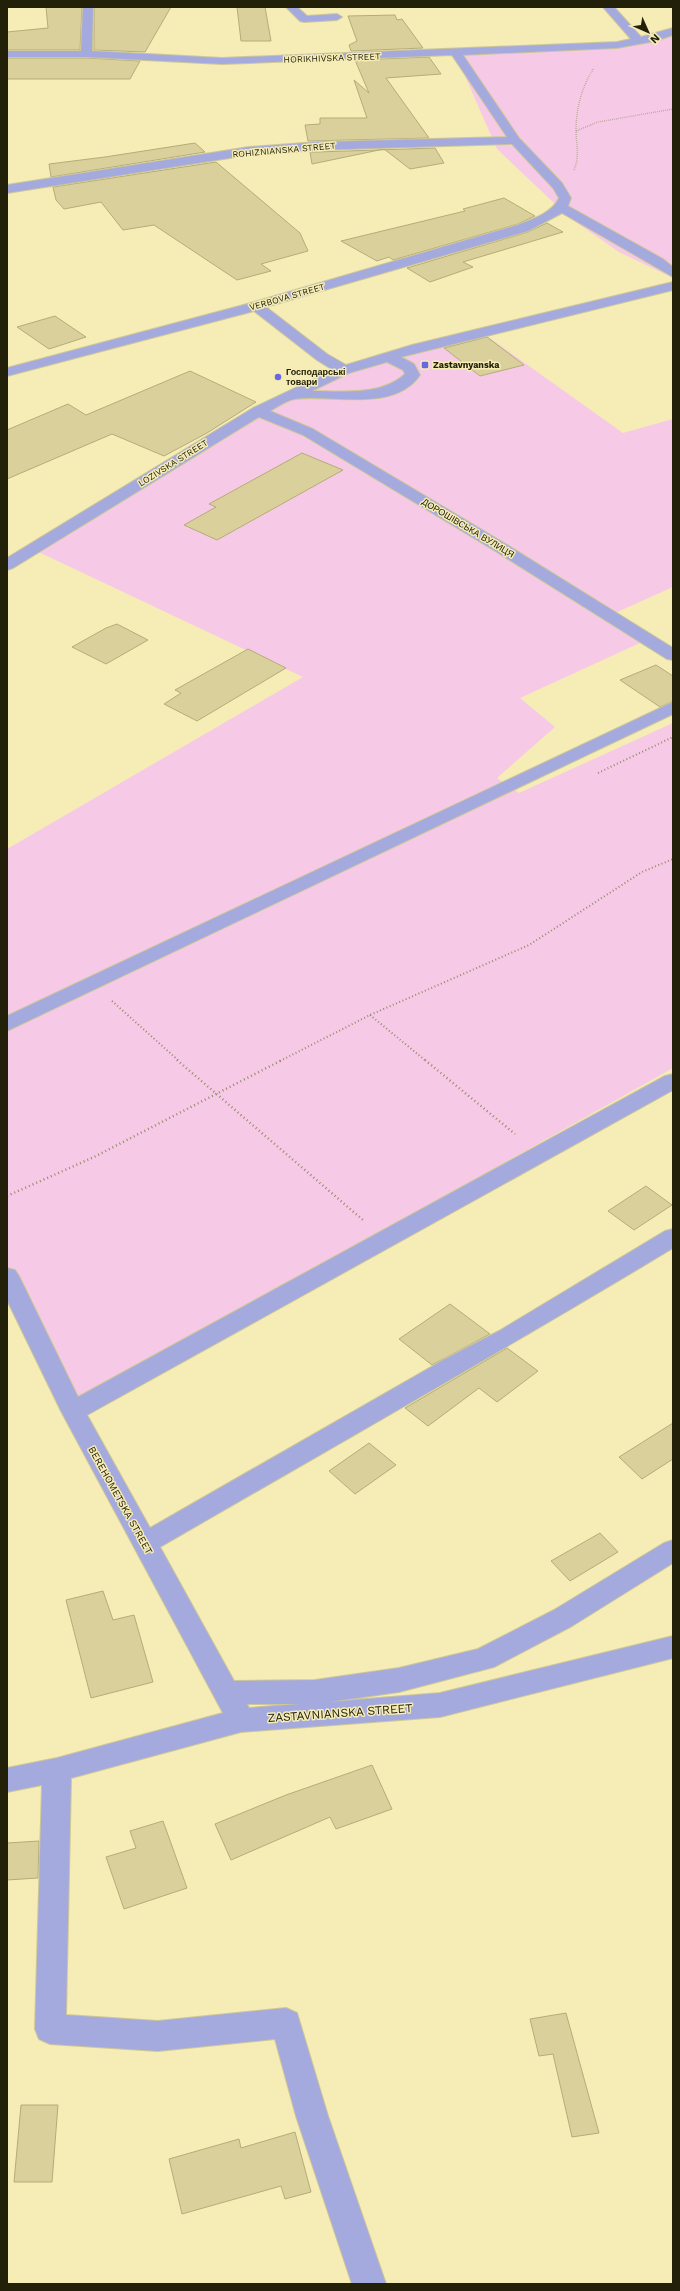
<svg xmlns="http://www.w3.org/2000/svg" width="680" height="2291" font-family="'Work Sans',sans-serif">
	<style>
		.green { fill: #f6cae7 }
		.building { fill: #dad09b; stroke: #b5ac77 }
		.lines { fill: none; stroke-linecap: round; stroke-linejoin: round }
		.minor-casing { stroke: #cfc797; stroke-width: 2 }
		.path-far2 { stroke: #938c65; stroke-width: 1.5; stroke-dasharray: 0.5 1.5; stroke-linecap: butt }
		.path-far1 { stroke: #938c65; stroke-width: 2; stroke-dasharray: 1 2.5; stroke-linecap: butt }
		.path { stroke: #938c65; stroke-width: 2.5; stroke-dasharray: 1 3; stroke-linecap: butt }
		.minor { fill: #a5aade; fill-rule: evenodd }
		.poi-dot { fill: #6968e2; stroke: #f5ecb6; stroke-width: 1.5 }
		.labels { text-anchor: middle; stroke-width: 3; stroke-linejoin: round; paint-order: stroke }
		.far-street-label { font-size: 9px; fill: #23200a; stroke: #f5ecb6 }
		.far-poi-label { font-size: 9px; font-weight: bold; fill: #23200a; stroke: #f5ecb6; text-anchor: start }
		.street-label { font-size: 10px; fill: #23200a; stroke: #f5ecb6 }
		.near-street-label { font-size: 12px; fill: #23200a; stroke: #f5ecb6 }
	</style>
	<rect width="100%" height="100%" fill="#f5ecb6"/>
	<!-- green -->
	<path class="green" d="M673,29V278L619,252L570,218L497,149L455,53L620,44Z
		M484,334L623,433L673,419V587L615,613L653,637L520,698L555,727L497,778L519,793L673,723V1068L74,1405L7,1268V849L303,677L30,548L330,372Z"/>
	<!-- building -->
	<path class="building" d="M46,7H82L80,50H7V32L48,28Z
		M94,7H171L145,52L94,50Z
		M237,7H265L271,41H241Z
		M395,15L397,20L402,19L423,48L351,51L349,45L357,41L348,16Z
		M429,57L441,74L386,78L429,138L308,141L305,125L320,124V118H367L354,80L369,93L355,60Z
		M7,58H86L140,61L130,79H7Z
		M195,143L205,152L51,177L49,164L105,157Z
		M435,148L444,163L410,169L384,149L312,164L310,152H317Z
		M216,162L300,233L308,251L261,264L271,271L237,280L154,225L123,230L101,202L64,209L56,200L53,187Z
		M504,198L535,216L518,224L393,260L389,257L377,261L341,241L465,211L463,209Z
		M547,223L563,232L463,262L473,267L430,282L407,268L528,232Z
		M55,316L86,337L49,349L17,327Z
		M487,337L524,365L480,376L444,348Z
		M190,371L256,402L207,433L164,456L112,434L7,479V430L68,404L86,415Z
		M302,453L343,470L217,540L184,525L216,507L209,504Z
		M117,624L148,640L106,664L72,647L106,628Z
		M248,649L286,668L197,721L164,704L181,693L175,690Z
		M656,665L673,676V701L660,707L620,680Z
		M646,1186L672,1205L634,1230L608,1211Z
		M450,1304L490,1334L432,1365L399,1339Z
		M507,1348L538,1371L497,1402L479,1388L428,1426L405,1408Z
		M673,1423V1459L642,1479L619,1457Z
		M369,1443L396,1465L355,1494L329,1471Z
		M600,1533L618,1552L570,1581L551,1561Z
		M103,1591L113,1620L134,1615L153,1682L91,1698L66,1600Z
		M372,1765L392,1809L336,1829L330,1817L231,1860L215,1824L286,1795Z
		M163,1821L187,1888L124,1909L106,1857L136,1848L130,1831Z
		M39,1841L38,1878L7,1880V1843Z
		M566,2013L599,2133L572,2137L553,2054L539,2056L530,2019Z
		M21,2105H58L52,2182H14Z
		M295,2132L311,2192L285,2199L281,2186L182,2214L169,2159L239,2139L241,2148Z"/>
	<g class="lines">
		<defs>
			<path id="minor" d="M83,7H93L92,51L222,58L617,42L631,39L603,7H614L641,37L673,28V35L656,41L617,48L463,55L519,138L562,183L571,198L568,206L663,259L673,267V277L562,213L528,231L266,307L327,354L346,365L412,345L673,282V290L401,357L414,364L420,375C394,413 332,394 295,399C287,400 277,407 270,411L313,429L504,543L673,648V660L667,659L492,549L303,435L259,417L13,568L7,570V558L253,408L333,370L317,360L254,311L7,376V368L251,303L518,225C533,219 552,213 559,198L553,188L512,144L317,150L249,155L7,193V185L249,147L317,142L507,137L452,55L222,64L86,57H7V51H81ZM387,362L403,370L405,374C381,396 343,391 312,391L349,373Z
				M286,7H297L307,16L337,14L342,17L337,20L304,22L300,21Z
				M673,702V714L7,1031V1016Z
				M673,1074V1090L87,1415L150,1528L445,1359L499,1331L665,1231L673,1229V1248C504,1350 331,1448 160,1547L234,1681L315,1680L399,1668L478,1649L554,1610L664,1543L673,1540V1563L572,1626L494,1667L399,1692L329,1702L440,1693L673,1636V1658L440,1717L241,1732L71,1778L66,2015L158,2021L286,2008L297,2013L328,2116L386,2284H352L296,2116L275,2039L158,2051L50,2044L39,2039L35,2029L42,1785L7,1792V1768L57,1758L223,1713L61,1411L7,1300V1268L15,1270L19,1276L78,1397L665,1076ZM247,1704H299L249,1708Z"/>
		</defs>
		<!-- minor casing -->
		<use href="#minor" class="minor-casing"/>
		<!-- path-far2 -->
		<path class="path-far2" d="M576,131L598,122L673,109
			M574,170C580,156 576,144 576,130C576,108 582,86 594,68"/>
		<!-- path-far1 -->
		<path class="path-far1" d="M598,773L673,737
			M112,1001L179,1061
			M370,1015L426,1061
			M280,1061L370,1015L529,945L642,872L673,859"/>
		<!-- path -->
		<path class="path" d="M177,1060L363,1220
			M425,1060L515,1134
			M7,1196L94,1157L282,1060"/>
		<!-- minor -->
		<use href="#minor" class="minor"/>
	</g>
	<!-- markers -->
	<g class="poi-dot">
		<rect x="421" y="361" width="8" height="8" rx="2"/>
		<circle cx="278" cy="377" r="4"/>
	</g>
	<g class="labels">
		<!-- far-street labels -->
		<g class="far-street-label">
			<text transform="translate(332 58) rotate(-2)" y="3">HORIKHIVSKA STREET</text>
			<text transform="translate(284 150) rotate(-5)" y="3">ROHIZNIANSKA STREET</text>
			<text transform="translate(287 297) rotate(-16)" y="3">VERBOVA STREET</text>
			<text transform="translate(173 463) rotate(-32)" y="3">LOZIVSKA STREET</text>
			<text transform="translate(468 528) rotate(31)" y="3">ДОРОШІВСЬКА ВУЛИЦЯ</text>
		</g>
		<!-- far-poi labels -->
		<g class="far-poi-label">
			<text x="433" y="368">Zastavnyanska</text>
			<text x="286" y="375">Господарські<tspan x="286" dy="10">товари</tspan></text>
		</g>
		<!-- street labels -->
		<g class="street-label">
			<text transform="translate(121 1500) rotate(61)" y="4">BEREHOMETSKA STREET</text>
		</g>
		<!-- near-street labels -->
		<g class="near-street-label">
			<text transform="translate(340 1713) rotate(-4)" y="4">ZASTAVNIANSKA STREET</text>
		</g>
	</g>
	<!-- border -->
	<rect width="680" height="2291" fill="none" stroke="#23200a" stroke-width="16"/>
	<!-- north arrow -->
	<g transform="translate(648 32) rotate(135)" stroke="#f5ecb6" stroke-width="3" paint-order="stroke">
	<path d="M0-3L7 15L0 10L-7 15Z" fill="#23200a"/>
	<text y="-6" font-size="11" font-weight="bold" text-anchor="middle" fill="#23200a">N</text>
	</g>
</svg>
